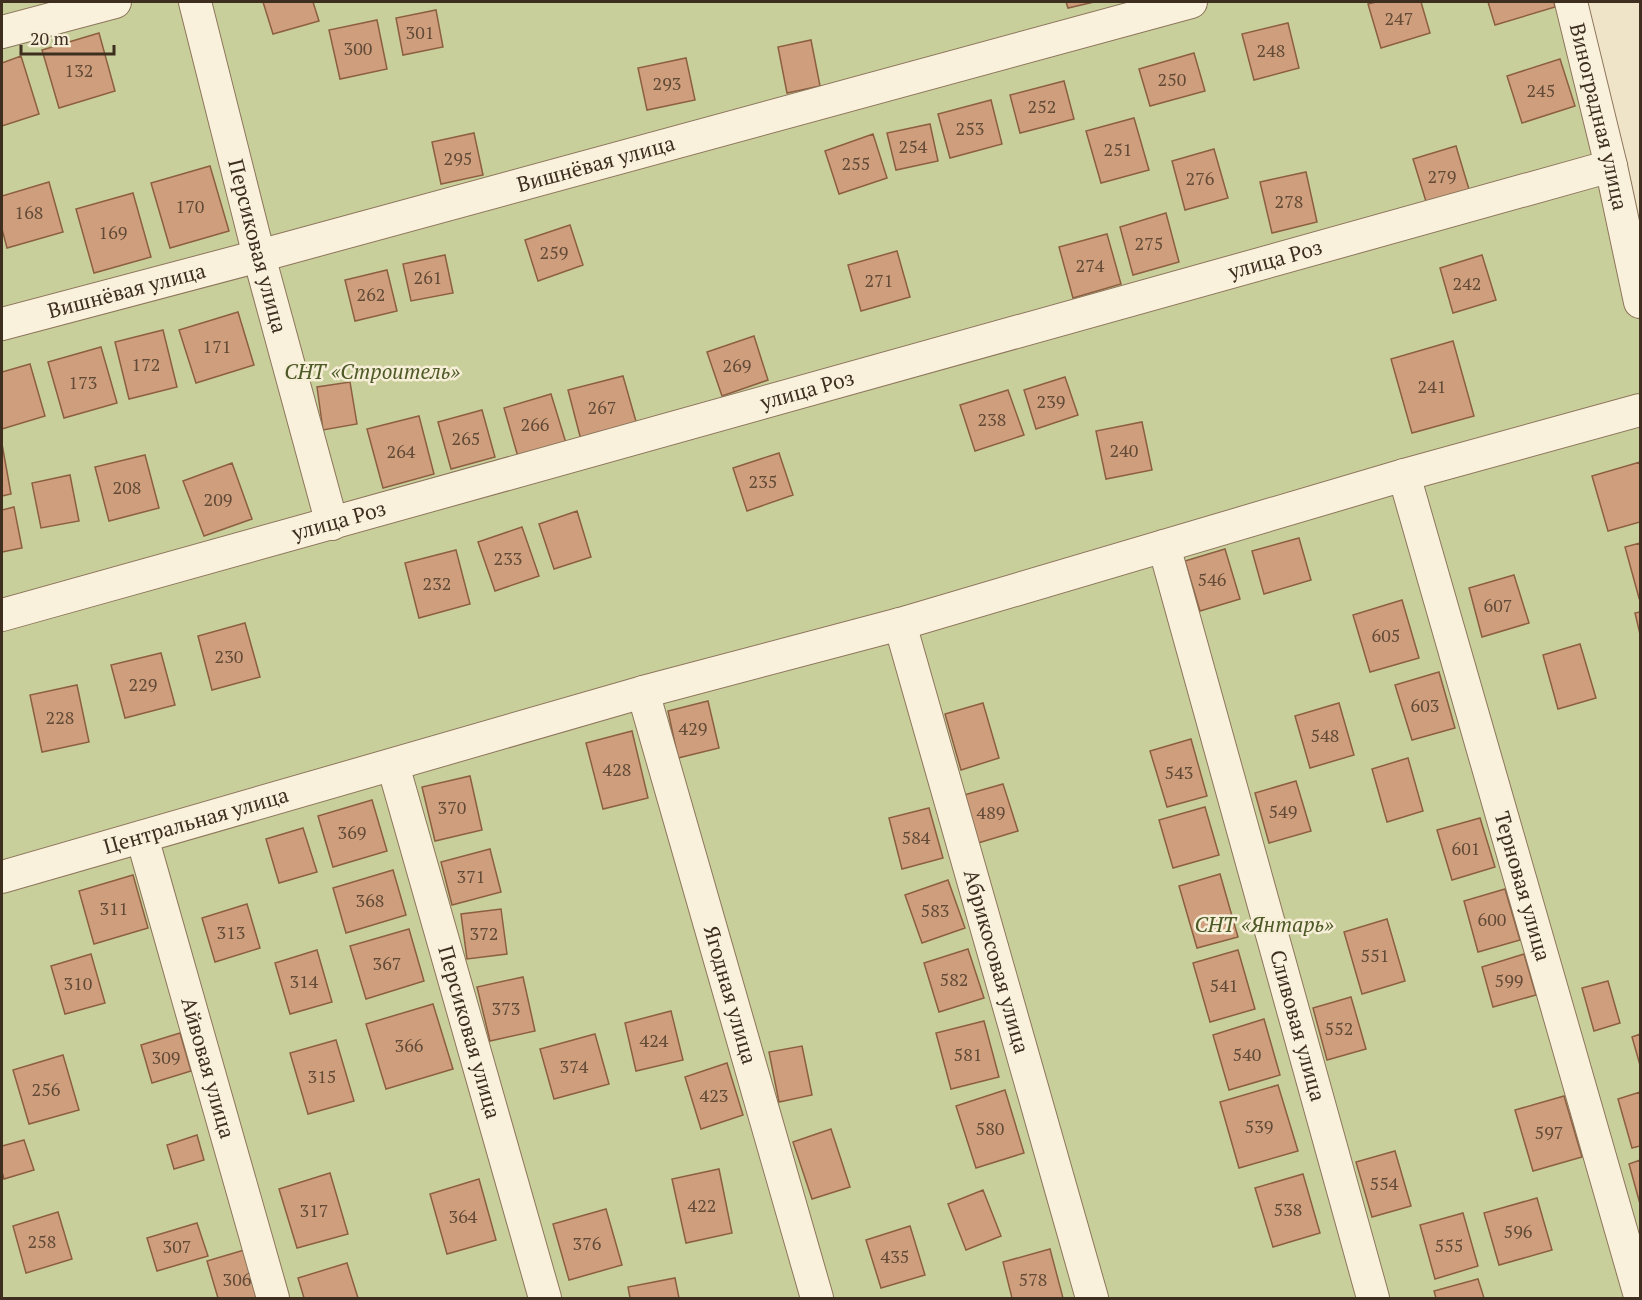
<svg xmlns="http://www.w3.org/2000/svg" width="1642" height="1300" font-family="'PT Serif',serif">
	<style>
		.green { fill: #c9cf9b }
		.building { fill: #cf9f7d; stroke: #8d5f41; stroke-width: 1.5 }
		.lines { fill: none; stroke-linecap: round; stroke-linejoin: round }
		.minor-casing { stroke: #8d765c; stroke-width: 34 }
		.minor { stroke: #faf1dc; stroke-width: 32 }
		.labels { text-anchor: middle; stroke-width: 5; stroke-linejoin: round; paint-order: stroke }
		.number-label { font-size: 18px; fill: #624a37 }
		.street-label { font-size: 21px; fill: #3d2e20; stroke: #f7eed8 }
		.park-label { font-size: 21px; font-style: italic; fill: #4d5a26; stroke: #f7eed8 }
	</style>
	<rect width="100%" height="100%" fill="#f0e4c8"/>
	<!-- green -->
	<path class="green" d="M2,2H1571L1640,275V1298H2Z"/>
	<!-- building -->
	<path class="building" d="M263,2H313L319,21L273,34Z
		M1066,2H1094L1068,8Z
		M1376,2H1421L1430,33L1381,48L1368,4Z
		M1488,2H1554L1555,7L1495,25Z
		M436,10L443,47L403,55L396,18Z
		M377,20L387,69L340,79L329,30Z
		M1288,23L1299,68L1254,80L1242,34Z
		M99,33L115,91L59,108L42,50Z
		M811,40L820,86L787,93L778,47Z
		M1194,53L1205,91L1150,106L1139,69Z
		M21,56L39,114L2,126V63Z
		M686,58L695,100L647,110L638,68Z
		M1560,59L1575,106L1522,123L1507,76Z
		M1064,81L1074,119L1020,133L1010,95Z
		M991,100L1002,144L950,158L938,114Z
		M1134,118L1149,170L1101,183L1086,131Z
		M930,124L938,161L896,170L887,133Z
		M474,133L483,175L441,184L432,142Z
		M873,134L887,178L839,194L825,151Z
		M1456,146L1471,196L1428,208L1413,159Z
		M1214,149L1228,198L1185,210L1172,161Z
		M210,166L229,231L170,248L151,183Z
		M1306,172L1317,222L1272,233L1260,182Z
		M49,182L63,232L7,248L2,229V196Z
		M133,193L151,257L94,273L76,209Z
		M1166,213L1179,262L1133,275L1120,227Z
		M570,225L583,265L538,281L525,240Z
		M1107,234L1121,284L1073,298L1059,247Z
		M897,251L910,297L861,311L848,265Z
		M445,255L453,293L411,301L403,264Z
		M1482,255L1496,300L1453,313L1440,268Z
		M387,270L397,311L355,321L345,280Z
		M238,312L254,365L196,383L179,330Z
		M163,330L177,387L129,399L115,342Z
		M754,336L768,380L722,396L707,352Z
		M1453,341L1474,416L1412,433L1391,359Z
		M101,347L117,403L64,418L48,362Z
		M30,364L45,416L2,429V372Z
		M623,376L637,425L581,440L568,390Z
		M1065,377L1078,415L1036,429L1024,390Z
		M350,382L357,424L323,430L317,387Z
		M1008,390L1024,435L975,451L960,405Z
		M551,394L566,443L518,457L504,408Z
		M482,410L495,457L451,469L438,422Z
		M419,416L434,474L383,488L367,429Z
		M1142,422L1152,470L1106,479L1096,431Z
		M2,444L11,494L2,496Z
		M779,453L793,495L747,511L733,468Z
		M145,455L159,508L109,521L95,467Z
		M1640,462V522L1608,531L1592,476Z
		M232,463L252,519L204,536L183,481Z
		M70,475L79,521L41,528L32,483Z
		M14,507L22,548L2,552V510Z
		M577,511L591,557L554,569L539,524Z
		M522,527L539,576L495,591L478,542Z
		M1299,538L1311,580L1264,594L1252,551Z
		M1640,543V597L1639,598L1625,547Z
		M1225,549L1240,599L1200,611L1185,561Z
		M456,550L470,604L419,618L405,563Z
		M1514,575L1529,623L1482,637L1469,588Z
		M1402,600L1419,658L1370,672L1353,615Z
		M1640,612V634L1635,613Z
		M245,623L260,677L212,690L198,636Z
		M1580,644L1596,698L1558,709L1543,655Z
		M161,653L175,705L125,718L111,665Z
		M1439,672L1455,728L1412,740L1395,685Z
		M77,685L89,742L42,752L30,695Z
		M708,701L719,748L678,758L668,711Z
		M983,703L999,758L961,770L945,714Z
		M1339,703L1354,755L1310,768L1295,716Z
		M632,731L648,798L603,809L586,743Z
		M1191,739L1207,796L1167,807L1150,751Z
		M1408,758L1423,811L1387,822L1372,769Z
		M470,776L482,830L435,841L422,787Z
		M1296,781L1311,831L1269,843L1255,793Z
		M1003,784L1018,831L978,843L964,795Z
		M372,800L387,851L333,867L318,816Z
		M1205,807L1219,855L1173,868L1159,820Z
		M929,808L943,858L902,869L889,818Z
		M1480,818L1495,867L1452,880L1437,830Z
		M303,828L317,872L279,883L266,839Z
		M490,849L501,892L452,905L441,862Z
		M393,870L406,915L346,933L333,888Z
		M1220,874L1238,937L1197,948L1179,886Z
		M133,875L148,928L94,944L79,891Z
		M948,880L965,928L922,943L905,895Z
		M1505,889L1520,940L1478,952L1464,901Z
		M247,904L260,948L215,962L202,918Z
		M501,909L507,954L467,959L461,914Z
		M1387,919L1405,981L1362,994L1344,932Z
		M409,929L424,981L366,999L350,946Z
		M968,949L984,998L939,1012L924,963Z
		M317,950L332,1002L290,1014L275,963Z
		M1238,950L1255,1009L1210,1022L1193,963Z
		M91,954L105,1003L65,1014L51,966Z
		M1524,954L1536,995L1493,1007L1482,967Z
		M523,977L535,1031L490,1041L477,987Z
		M1608,981L1620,1023L1594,1031L1582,988Z
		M1351,997L1366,1049L1327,1060L1313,1008Z
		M433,1004L453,1069L386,1089L366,1024Z
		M671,1011L683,1060L636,1071L625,1023Z
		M1264,1019L1280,1075L1229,1090L1213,1035Z
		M984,1021L999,1077L951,1089L936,1033Z
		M180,1033L191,1071L152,1083L141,1045Z
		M595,1034L609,1084L554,1099L540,1049Z
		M1640,1034V1065L1632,1037Z
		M336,1040L354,1101L308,1114L290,1053Z
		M802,1046L812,1095L779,1102L769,1052Z
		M63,1055L79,1110L29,1124L13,1070Z
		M727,1063L743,1115L701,1129L685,1077Z
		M1278,1085L1298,1151L1239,1168L1220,1102Z
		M1005,1090L1024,1153L976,1168L956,1106Z
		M1640,1092V1146L1632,1148L1618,1099Z
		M1564,1096L1582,1157L1533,1171L1515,1110Z
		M831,1129L850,1187L812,1199L793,1142Z
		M197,1135L204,1160L174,1169L167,1145Z
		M24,1140L34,1170L4,1179L2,1172V1146Z
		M1395,1151L1411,1206L1372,1217L1356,1162Z
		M1640,1160V1204L1629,1164Z
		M719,1169L732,1233L686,1243L672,1179Z
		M330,1173L348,1234L297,1248L279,1189Z
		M1303,1174L1320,1233L1273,1247L1255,1188Z
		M479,1179L496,1240L447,1254L430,1194Z
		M983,1190L1001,1236L966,1250L948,1204Z
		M1537,1198L1552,1250L1499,1265L1484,1213Z
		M606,1209L622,1265L569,1280L553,1224Z
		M58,1212L72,1259L26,1273L13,1226Z
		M1463,1213L1478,1266L1435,1279L1420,1225Z
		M197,1223L208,1256L157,1271L147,1238Z
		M910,1226L925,1275L881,1288L866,1240Z
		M251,1248L266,1298H218L207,1261Z
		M1050,1249L1063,1298H1012L1003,1262Z
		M347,1263L358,1298H304L298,1278Z
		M675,1278L679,1298H630L628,1287Z
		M1478,1279L1484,1298H1436L1434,1291Z"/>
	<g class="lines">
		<defs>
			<g id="minor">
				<path id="s1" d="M195,2L259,256L332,524"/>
				<path id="s2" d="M1571,2L1611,166L1640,302"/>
				<path d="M2,32L115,2"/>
				<path id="s3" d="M2,324L259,256L1191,2"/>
				<path id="s4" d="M1404,475L1640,1296"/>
				<path id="s5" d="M1164,546L1373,1298"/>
				<path id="s6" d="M2,615L1611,166"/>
				<path id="s7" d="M900,624L1092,1298"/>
				<path id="s8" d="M643,692L817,1298"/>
				<path id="s9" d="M393,765L545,1298"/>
				<path id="s10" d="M142,837L273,1298"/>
				<path id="s11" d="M2,877L643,692L900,624L1404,475L1640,410"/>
			</g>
		</defs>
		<!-- minor casing -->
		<use href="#minor" class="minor-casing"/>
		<!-- minor -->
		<use href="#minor" class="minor"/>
	</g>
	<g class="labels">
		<!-- number labels -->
		<g class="number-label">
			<text x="1399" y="25">247</text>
			<text x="420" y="39">301</text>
			<text x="358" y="55">300</text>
			<text x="1271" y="57">248</text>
			<text x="79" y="77">132</text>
			<text x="1172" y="86">250</text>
			<text x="667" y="90">293</text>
			<text x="1541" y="97">245</text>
			<text x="1042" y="113">252</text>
			<text x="970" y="135">253</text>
			<text x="913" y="153">254</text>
			<text x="1118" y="156">251</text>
			<text x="458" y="165">295</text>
			<text x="856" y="170">255</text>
			<text x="1442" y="183">279</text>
			<text x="1200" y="185">276</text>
			<text x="1289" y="208">278</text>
			<text x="190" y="213">170</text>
			<text x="29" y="219">168</text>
			<text x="113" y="239">169</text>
			<text x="1149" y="250">275</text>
			<text x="554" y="259">259</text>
			<text x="1090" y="272">274</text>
			<text x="428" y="284">261</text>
			<text x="879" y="287">271</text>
			<text x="1467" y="290">242</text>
			<text x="371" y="301">262</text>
			<text x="217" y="353">171</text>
			<text x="146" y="371">172</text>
			<text x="737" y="372">269</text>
			<text x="83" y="389">173</text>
			<text x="1432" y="393">241</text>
			<text x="1051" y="408">239</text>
			<text x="602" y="414">267</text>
			<text x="992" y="426">238</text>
			<text x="535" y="431">266</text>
			<text x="466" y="445">265</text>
			<text x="1124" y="457">240</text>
			<text x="401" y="458">264</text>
			<text x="763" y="488">235</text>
			<text x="127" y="494">208</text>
			<text x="218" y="506">209</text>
			<text x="508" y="565">233</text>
			<text x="1212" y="586">546</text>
			<text x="437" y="590">232</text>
			<text x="1498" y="612">607</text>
			<text x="1386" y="642">605</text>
			<text x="229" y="663">230</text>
			<text x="143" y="691">229</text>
			<text x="1425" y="712">603</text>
			<text x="60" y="724">228</text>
			<text x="693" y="735">429</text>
			<text x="1325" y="742">548</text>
			<text x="617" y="776">428</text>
			<text x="1179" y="779">543</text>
			<text x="452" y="814">370</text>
			<text x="1283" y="818">549</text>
			<text x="991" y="819">489</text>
			<text x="352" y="839">369</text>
			<text x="916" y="844">584</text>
			<text x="1466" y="855">601</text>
			<text x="471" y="883">371</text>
			<text x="370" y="907">368</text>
			<text x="114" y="915">311</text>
			<text x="935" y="917">583</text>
			<text x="1492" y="926">600</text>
			<text x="231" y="939">313</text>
			<text x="484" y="940">372</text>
			<text x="1375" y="962">551</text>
			<text x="387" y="970">367</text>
			<text x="954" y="986">582</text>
			<text x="1509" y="987">599</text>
			<text x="304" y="988">314</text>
			<text x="78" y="990">310</text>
			<text x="1224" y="992">541</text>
			<text x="506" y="1015">373</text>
			<text x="1339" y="1035">552</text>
			<text x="654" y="1047">424</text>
			<text x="409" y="1052">366</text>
			<text x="968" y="1061">581</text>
			<text x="1247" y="1061">540</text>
			<text x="166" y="1064">309</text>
			<text x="574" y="1073">374</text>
			<text x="322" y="1083">315</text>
			<text x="46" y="1096">256</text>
			<text x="714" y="1102">423</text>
			<text x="1259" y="1133">539</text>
			<text x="990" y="1135">580</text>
			<text x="1549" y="1139">597</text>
			<text x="1384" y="1190">554</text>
			<text x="702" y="1212">422</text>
			<text x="1288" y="1216">538</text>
			<text x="314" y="1217">317</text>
			<text x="463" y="1223">364</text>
			<text x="1518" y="1238">596</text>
			<text x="42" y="1248">258</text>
			<text x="587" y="1250">376</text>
			<text x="1449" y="1252">555</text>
			<text x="177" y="1253">307</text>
			<text x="895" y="1263">435</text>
			<text x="237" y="1286">306</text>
			<text x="1033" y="1286">578</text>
		</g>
		<!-- street labels -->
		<g class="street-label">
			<text dy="7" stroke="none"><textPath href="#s2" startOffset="118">Виноградная улица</textPath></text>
			<text dy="7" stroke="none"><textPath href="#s3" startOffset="615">Вишнёвая улица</textPath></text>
			<text dy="7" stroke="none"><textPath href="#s1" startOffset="252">Персиковая улица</textPath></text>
			<text dy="7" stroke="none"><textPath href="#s6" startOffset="1322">улица Роз</textPath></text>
			<text dy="7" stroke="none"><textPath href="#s3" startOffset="129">Вишнёвая улица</textPath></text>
			<text dy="7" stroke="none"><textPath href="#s6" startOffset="836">улица Роз</textPath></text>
			<text dy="7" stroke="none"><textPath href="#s6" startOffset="350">улица Роз</textPath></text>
			<text dy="7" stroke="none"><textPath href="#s11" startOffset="202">Центральная улица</textPath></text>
			<text dy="7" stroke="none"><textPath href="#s4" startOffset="428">Терновая улица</textPath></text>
			<text dy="7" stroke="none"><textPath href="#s7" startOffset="351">Абрикосовая улица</textPath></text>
			<text dy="7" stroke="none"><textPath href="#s8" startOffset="315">Ягодная улица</textPath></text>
			<text dy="7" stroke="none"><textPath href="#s5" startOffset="498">Сливовая улица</textPath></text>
			<text dy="7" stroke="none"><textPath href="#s9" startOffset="278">Персиковая улица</textPath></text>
			<text dy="7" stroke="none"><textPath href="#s10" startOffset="240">Айвовая улица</textPath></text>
		</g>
		<!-- park labels -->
		<g class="park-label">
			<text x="372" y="379">СНТ «Строитель»</text>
			<text x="1264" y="932">СНТ «Янтарь»</text>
		</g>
	</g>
	<!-- border -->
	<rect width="1642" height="1300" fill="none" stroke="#3d2e20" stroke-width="6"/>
	<!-- scale -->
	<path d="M21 45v9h93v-9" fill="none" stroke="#3d2e20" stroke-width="3"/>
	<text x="30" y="45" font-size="18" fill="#3d2e20" stroke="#f7eed8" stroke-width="4.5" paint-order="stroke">20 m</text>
</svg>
